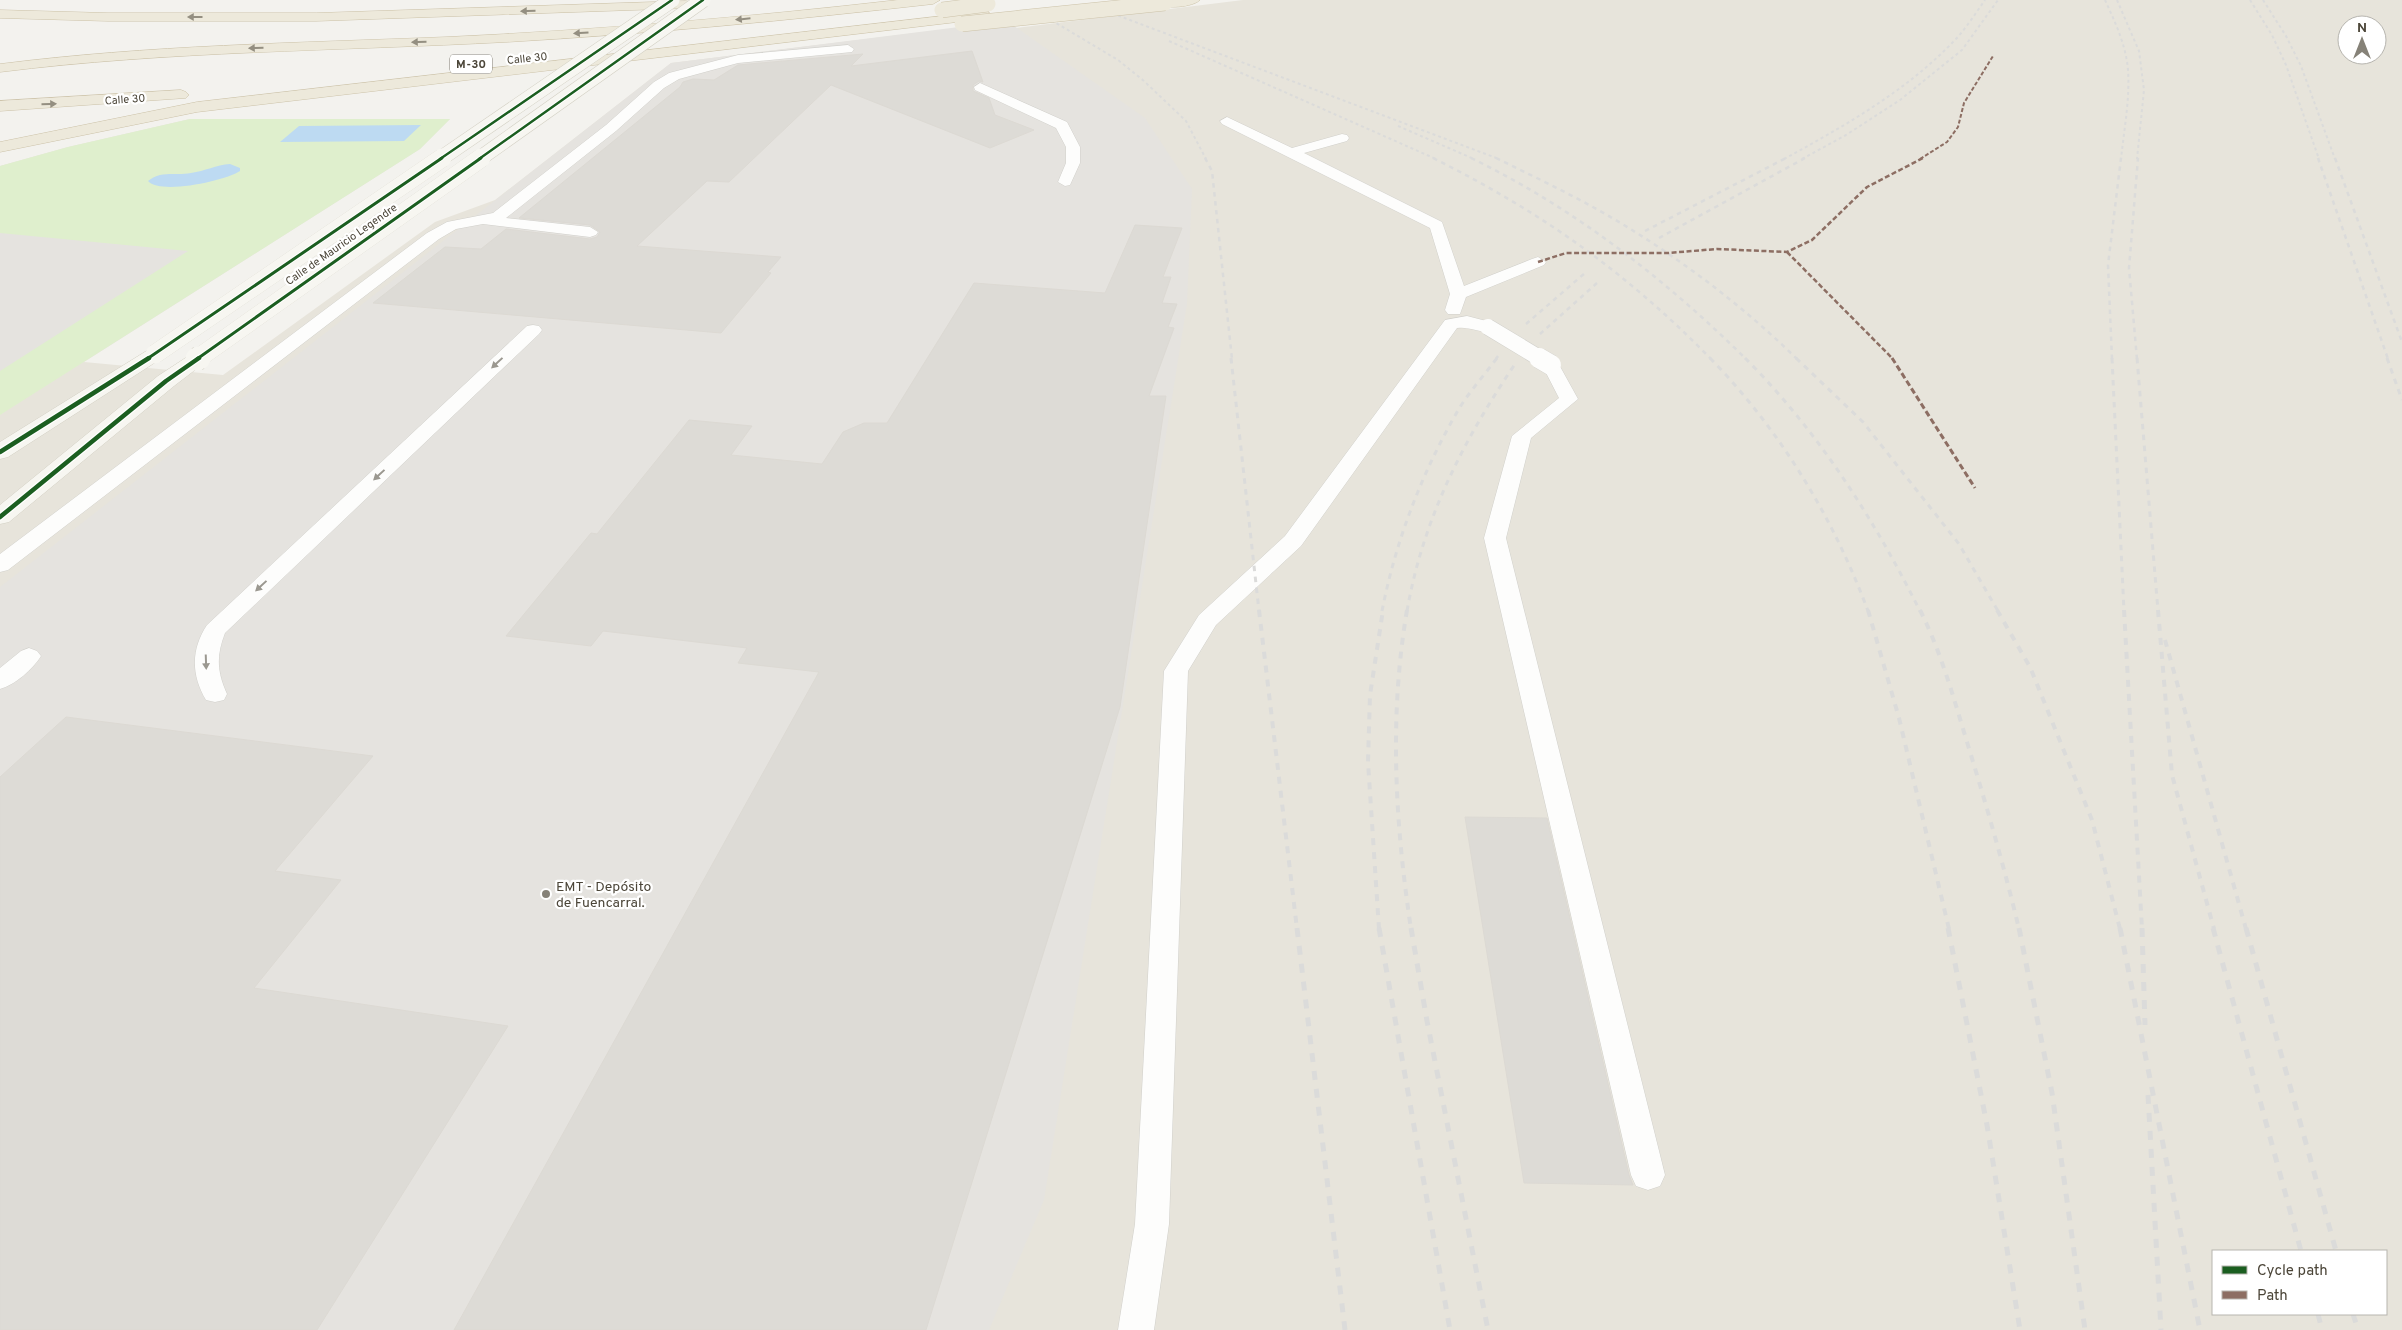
<svg xmlns="http://www.w3.org/2000/svg" width="2402" height="1330" font-family="Overpass,sans-serif">
	<style>
		.residential { fill: #e7e4db; fill-rule: evenodd }
		.green { fill: #dfefcd }
		.parking { fill: #e5e3df }
		.water { fill: #bddaf2 }
		.building { fill: #dddbd6; stroke: #dcd9d3 }
		.lines { fill: none; stroke-linecap: round; stroke-linejoin: round }
		.lane-casing { stroke: #d1d0cb; stroke-width: 1 }
		.secondary-casing { stroke: #d3d0c4; stroke-width: 1 }
		.highway-casing { stroke: #ccc2a8; stroke-width: 1 }
		.lane { fill: #fdfdfc; fill-rule: evenodd }
		.secondary { fill: #f7f6f1; fill-rule: evenodd }
		.highway { fill: #ede9db; fill-rule: evenodd }
		.rail-far4 { stroke: #dbdbda; stroke-width: 2; stroke-dasharray: 3 3; stroke-linecap: butt }
		.rail-far3 { stroke: #dbdbda; stroke-width: 2.5; stroke-dasharray: 4.5 4.5; stroke-linecap: butt }
		.rail-far2 { stroke: #dbdbda; stroke-width: 3; stroke-dasharray: 5.5 5.5; stroke-linecap: butt }
		.rail-far1 { stroke: #dbdbda; stroke-width: 4; stroke-dasharray: 7 7; stroke-linecap: butt }
		.rail { stroke: #dbdbda; stroke-width: 5; stroke-dasharray: 9 9; stroke-linecap: butt }
		.lane-bridge-far1-casing { stroke: #d1d0cb; stroke-width: 17; stroke-linecap: butt }
		.lane-bridge-casing { stroke: #d1d0cb; stroke-width: 21; stroke-linecap: butt }
		.secondary-bridge-far2-casing { stroke: #d3d0c4; stroke-width: 16; stroke-linecap: butt }
		.secondary-bridge-far1-casing { stroke: #d3d0c4; stroke-width: 19; stroke-linecap: butt }
		.secondary-bridge-casing { stroke: #d3d0c4; stroke-width: 24; stroke-linecap: butt }
		.highway-bridge-casing { stroke: #ccc2a8; stroke-width: 16; stroke-linecap: butt }
		.lane-bridge-far1 { stroke: #fdfdfc; stroke-width: 16 }
		.lane-bridge { stroke: #fdfdfc; stroke-width: 20 }
		.secondary-bridge-far2 { stroke: #f7f6f1; stroke-width: 15 }
		.secondary-bridge-far1 { stroke: #f7f6f1; stroke-width: 19 }
		.secondary-bridge { stroke: #f7f6f1; stroke-width: 23 }
		.highway-bridge { stroke: #ede9db; stroke-width: 15 }
		.quiet-far2 { stroke: #8d6e63; stroke-width: 2; stroke-dasharray: 4 2; stroke-linecap: butt }
		.quiet-far1 { stroke: #8d6e63; stroke-width: 2.5; stroke-dasharray: 5 2.5; stroke-linecap: butt }
		.quiet { stroke: #8d6e63; stroke-width: 3; stroke-dasharray: 6 3; stroke-linecap: butt }
		.cycleway-far2-casing { stroke: #fff; stroke-width: 4.5 }
		.cycleway-far1-casing { stroke: #fff; stroke-width: 5 }
		.cycleway-casing { stroke: #fff; stroke-width: 7 }
		.cycleway-far2 { stroke: #1b5e20; stroke-width: 2.5 }
		.cycleway-far1 { stroke: #1b5e20; stroke-width: 3 }
		.cycleway { stroke: #1b5e20; stroke-width: 4.5 }
		.oneway { fill: #948f81 }
		.oneway2 { fill: #9b9890 }
		.poi-dot { fill: #868278; stroke: #fff; stroke-width: 2 }
		.labels { text-anchor: middle; stroke-width: 4.5; stroke-linejoin: round; paint-order: stroke }
		.far-street-label { font-size: 11px; fill: #4b4538; stroke: #fff }
		.shield { fill: #fff; stroke: #817d74; stroke-width: 1 }
		.shield-label { font-size: 12px; font-weight: bold; fill: #4b4538 }
		.poi-label { font-size: 14px; fill: #4b4538; stroke: #fff; text-anchor: start }
	</style>
	<rect width="100%" height="100%" fill="#f3f2ee"/>
	<!-- residential -->
	<path class="residential" d="M1243,0H2402V1330H0V166L68,147L190,119H450L420,149L84,362L223,375L435,222L495,200L671,63L965,27L968,34ZM2347,25H2377V55H2347ZM2213,1251H2386V1314H2213Z"/>
	<!-- green -->
	<path class="green" d="M190,119H450L420,149L0,415V166L68,147Z"/>
	<!-- parking -->
	<path class="parking" d="M1007,21L1145,118L1192,189L1187,304L1044,1200L989,1330H0V587L671,63Z
		M0,233L188,251L0,371Z"/>
	<!-- water -->
	<path class="water" d="M421,125L404,141L280,142L299,126Z
		M230,164L240,168V171C225,181 160,195 148,181C161,170 176,176 191,173C205,171 216,165 230,164Z"/>
	<!-- building -->
	<path class="building" d="M972,51L983,82L979,81L973,85V91L989,98L995,115L1034,130L990,148L831,85L729,182L707,181L637,246L781,257L768,272L771,273L721,333L373,303L445,247L481,249L506,229L590,239L597,237L600,232L590,225L519,218L680,87L683,82L693,79L714,80L738,65L863,54L851,66Z
		M1135,225L1182,228L1163,277H1171L1162,303L1177,304L1168,327L1174,328L1149,396H1166L1120,707L926,1330H454L819,672L738,663L747,648L603,631L591,646L506,636L591,533L597,534L689,420L752,426L731,455L822,464L843,432L864,423H887L974,283L1105,293Z
		M66,717L373,756L275,871L341,880L254,988L508,1026L317,1330H0V777Z
		M1465,817L1547,818L1629,1175L1633,1185L1524,1183Z"/>
	<g class="lines">
		<defs>
			<path id="lane" d="M848,45L854,49L852,52L738,63L679,79L664,88L616,131L506,218L590,227L598,232L596,235L590,237L483,224L456,229L439,239L8,570L0,572V554L427,233L447,222L493,213L606,125L654,82L669,73L738,55Z
				M980,83L1067,122L1080,147V163L1070,185L1065,186L1058,182L1066,163V147L1056,128L975,90L974,87Z
				M1227,117L1292,148L1342,134L1347,135L1349,138L1347,141L1304,153L1442,222L1464,286L1532,259L1538,257L1546,262L1544,265L1466,297L1460,314H1448L1445,310L1450,294L1430,228L1222,124L1220,121Z
				M1467,316L1494,323L1497,327L1494,331C1481,334 1470,326 1457,328L1301,546L1216,625L1188,671L1169,1224L1154,1330H1118L1135,1224L1164,671L1199,615L1285,536L1445,320Z
				M533,325L539,326L542,330L539,334L225,633C216,656 217,672 227,694L224,700L215,702L206,700C191,675 191,649 207,625L527,326Z
				M1551,360L1557,361L1578,399L1531,438L1506,538L1665,1175L1660,1186L1648,1190L1636,1186L1631,1175L1484,538L1512,436L1559,398L1542,365L1545,361Z
				M29,648L37,651L41,656C33,669 15,685 0,689V668L21,651Z"/>
			<path id="secondary" d="M155,348L162,350L165,354L162,358L8,457L0,459V442L148,350Z
				M197,353L204,355L207,359L204,363L174,386L9,522L0,524V505L158,376L190,355Z"/>
			<path id="highway" d="M898,0H940L933,4C791,20 649,34 507,42C338,51 168,51 0,72V64C149,45 298,43 447,37C598,30 749,17 898,0Z
				M1161,0H1200C1193,7 1165,10 1158,3Z
				M686,1L691,2L693,5L691,8L316,21H108L0,18V10L108,13H316Z
				M986,11L993,15L991,18L197,112L0,152V142L197,102Z
				M181,90L186,92L189,95L186,98L0,111V101Z"/>
		</defs>
		<!-- lane casing -->
		<use href="#lane" class="lane-casing"/>
		<!-- secondary casing -->
		<use href="#secondary" class="secondary-casing"/>
		<!-- highway casing -->
		<use href="#highway" class="highway-casing"/>
		<!-- lane -->
		<use href="#lane" class="lane"/>
		<!-- secondary -->
		<use href="#secondary" class="secondary"/>
		<!-- highway -->
		<use href="#highway" class="highway"/>
		<!-- rail-far4 -->
		<path class="rail-far4" d="M2105,0C2115,22 2126,45 2128,70C2130,99 2124,130 2121,159
			M2117,0L2139,51L2144,90L2137,159
			M2250,0L2272,35L2286,65L2319,159
			M2263,0L2286,36L2301,66L2335,159
			M1090,5L1499,159
			M1036,11L1118,60L1144,81L1186,121L1206,159
			M1169,41L1436,159
			M1398,126L1474,159
			M1784,159C1843,127 1906,91 1953,42C1965,30 1975,14 1985,0
			M1802,159L1846,135L1900,100L1962,50L1998,0"/>
		<!-- rail-far3 -->
		<path class="rail-far3" d="M1205,158L1212,171L1232,359
			M1433,158C1541,212 1626,272 1711,359
			M1471,158C1574,208 1665,279 1746,359
			M1496,158C1539,179 1583,200 1624,225C1686,263 1745,308 1797,359
			M2318,158L2388,359
			M2335,158L2402,342
			M1645,231L1786,158
			M1659,238L1805,158
			M1526,324L1585,273
			M1540,334L1597,283
			M1496,359L1498,356
			M2112,359L2108,265L2121,158
			M2137,359L2129,268L2138,158"/>
		<!-- rail-far2 -->
		<path class="rail-far2" d="M1231,358L1259,611
			M1710,358C1780,430 1833,517 1868,611
			M1745,358C1818,431 1874,519 1920,611
			M1796,358L1863,422L1959,544L1998,611
			M2112,358L2124,611
			M2137,358L2158,611
			M2387,358L2402,400
			M1382,611C1396,539 1423,470 1460,407C1471,390 1485,374 1497,358
			M1407,611C1423,519 1463,441 1515,364"/>
		<!-- rail-far1 -->
		<path class="rail-far1" d="M1259,610L1297,929
			M1407,610C1389,716 1395,823 1411,929
			M1868,610L1899,718L1949,929
			M1920,610C1941,652 1953,696 1967,742C1986,804 2004,866 2019,929
			M1997,610L2030,667L2092,820L2120,929
			M2124,610L2142,929
			M2158,610L2172,775L2214,929
			M2165,640L2246,929
			M1379,929L1368,762L1370,695L1383,610"/>
		<!-- rail -->
		<path class="rail" d="M1297,928L1345,1330
			M1379,928L1450,1330
			M1411,928L1427,1021L1488,1330
			M1948,928L1987,1125L2020,1330
			M2019,928L2052,1093L2085,1330
			M2120,928L2200,1330
			M2142,928L2145,1025
			M2213,928L2301,1251
			M2246,928L2336,1251
			M2148,1095L2161,1330
			M2318,1314L2322,1330
			M2353,1314L2358,1330"/>
		<defs>
			<path id="lane-bridge-far1" d="M1488,327L1541,359"/>
			<path id="lane-bridge" d="M1539,358L1551,365"/>
			<path id="secondary-bridge-far2" d="M440,159L672,0
				M479,159L703,0"/>
			<path id="secondary-bridge-far1" d="M155,354L442,158
				M197,359L481,158"/>
			<path id="secondary-bridge" d="M197,359L199,358"/>
			<path id="highway-bridge" d="M942,10L988,4
				M962,24L1165,3"/>
		</defs>
		<!-- lane-bridge-far1 casing -->
		<use href="#lane-bridge-far1" class="lane-bridge-far1-casing"/>
		<!-- lane-bridge casing -->
		<use href="#lane-bridge" class="lane-bridge-casing"/>
		<!-- secondary-bridge-far2 casing -->
		<use href="#secondary-bridge-far2" class="secondary-bridge-far2-casing"/>
		<!-- secondary-bridge-far1 casing -->
		<use href="#secondary-bridge-far1" class="secondary-bridge-far1-casing"/>
		<!-- secondary-bridge casing -->
		<use href="#secondary-bridge" class="secondary-bridge-casing"/>
		<!-- highway-bridge casing -->
		<use href="#highway-bridge" class="highway-bridge-casing"/>
		<!-- lane-bridge-far1 -->
		<use href="#lane-bridge-far1" class="lane-bridge-far1"/>
		<!-- lane-bridge -->
		<use href="#lane-bridge" class="lane-bridge"/>
		<!-- secondary-bridge-far2 -->
		<use href="#secondary-bridge-far2" class="secondary-bridge-far2"/>
		<!-- secondary-bridge-far1 -->
		<use href="#secondary-bridge-far1" class="secondary-bridge-far1"/>
		<!-- secondary-bridge -->
		<use href="#secondary-bridge" class="secondary-bridge"/>
		<!-- highway-bridge -->
		<use href="#highway-bridge" class="highway-bridge"/>
		<!-- quiet-far2 -->
		<path class="quiet-far2" d="M1920,159L1947,142L1958,127L1964,103L1993,56"/>
		<!-- quiet-far1 -->
		<path class="quiet-far1" d="M1787,252L1893,359
			M1538,262L1566,253H1668L1717,249L1787,252L1812,240L1867,187L1923,158"/>
		<!-- quiet -->
		<path class="quiet" d="M1892,358L1975,488"/>
		<defs>
			<path id="cycleway-far2" d="M440,159L672,0
				M479,159L703,0"/>
			<path id="cycleway-far1" d="M147,359L442,158
				M197,359L481,158"/>
			<path id="cycleway" d="M0,452L149,358
				M0,517L166,381L199,358"/>
		</defs>
		<!-- cycleway-far2 casing -->
		<use href="#cycleway-far2" class="cycleway-far2-casing"/>
		<!-- cycleway-far1 casing -->
		<use href="#cycleway-far1" class="cycleway-far1-casing"/>
		<!-- cycleway casing -->
		<use href="#cycleway" class="cycleway-casing"/>
		<!-- cycleway-far2 -->
		<use href="#cycleway-far2" class="cycleway-far2"/>
		<!-- cycleway-far1 -->
		<use href="#cycleway-far1" class="cycleway-far1"/>
		<!-- cycleway -->
		<use href="#cycleway" class="cycleway"/>
	</g>
	<!-- one-way arrows -->
	<defs><path id="oneway-solid" d="M-6-.8H1V-3.2L6.5 0L1 3.2V.8H-6Z" transform="scale(1.25)"/></defs>
	<g class="oneway">
		<use href="#oneway-solid" transform="translate(528 11) rotate(179)"/>
		<use href="#oneway-solid" transform="translate(195 17) rotate(180)"/>
		<use href="#oneway-solid" transform="translate(743 19) rotate(174)"/>
		<use href="#oneway-solid" transform="translate(581 33) rotate(176)"/>
		<use href="#oneway-solid" transform="translate(419 42) rotate(178)"/>
		<use href="#oneway-solid" transform="translate(256 48) rotate(178)"/>
		<use href="#oneway-solid" transform="translate(49 104) rotate(-2)"/>
	</g>
	<g class="oneway2">
		<use href="#oneway-solid" transform="translate(497 363) rotate(137)"/>
		<use href="#oneway-solid" transform="translate(379 475) rotate(137)"/>
		<use href="#oneway-solid" transform="translate(261 586) rotate(137)"/>
		<use href="#oneway-solid" transform="translate(206 662) rotate(88)"/>
	</g>
	<!-- markers -->
	<circle class="poi-dot" cx="546" cy="894" r="5"/>
	<g class="labels">
		<!-- far-street labels -->
		<g class="far-street-label">
			<text transform="translate(527 58) rotate(-6)" y="4">Calle 30</text>
			<text transform="translate(125 99) rotate(-4)" y="4">Calle 30</text>
			<text transform="translate(341 244) rotate(-35)" y="4">Calle de Mauricio Legendre</text>
		</g>
		<!-- shield labels -->
		<rect class="shield" x="450" y="54.5" width="42" height="19" rx="4"/>
		<g class="shield-label">
			<text x="471" y="68">M-30</text>
		</g>
		<!-- poi labels -->
		<g class="poi-label">
			<text x="556" y="891">EMT - Depósito<tspan x="556" dy="16">de Fuencarral.</tspan></text>
		</g>
	</g>
	<!-- legend -->
	<rect x="2212" y="1250" width="175" height="65" fill="#ffffff" stroke="#b7b5af"/>
	<rect x="2222" y="1266" width="25" height="8" fill="#1b5e20" stroke="#b7b5af"/>
	<text x="2257" y="1275" font-size="15" fill="#4b4538">Cycle path</text>
	<rect x="2222" y="1291" width="25" height="8" fill="#8d6e63" stroke="#b7b5af"/>
	<text x="2257" y="1300" font-size="15" fill="#4b4538">Path</text>
	<!-- north arrow -->
	<g transform="translate(2362 40)"><circle r="24" fill="#ffffff" stroke="#b7b5af"/>
	<path d="M0-4L9 19L0 12L-9 19Z" fill="#868278"/>
	<text y="-8" font-size="14" font-weight="bold" text-anchor="middle" fill="#4b4538">N</text>
	</g>
</svg>
